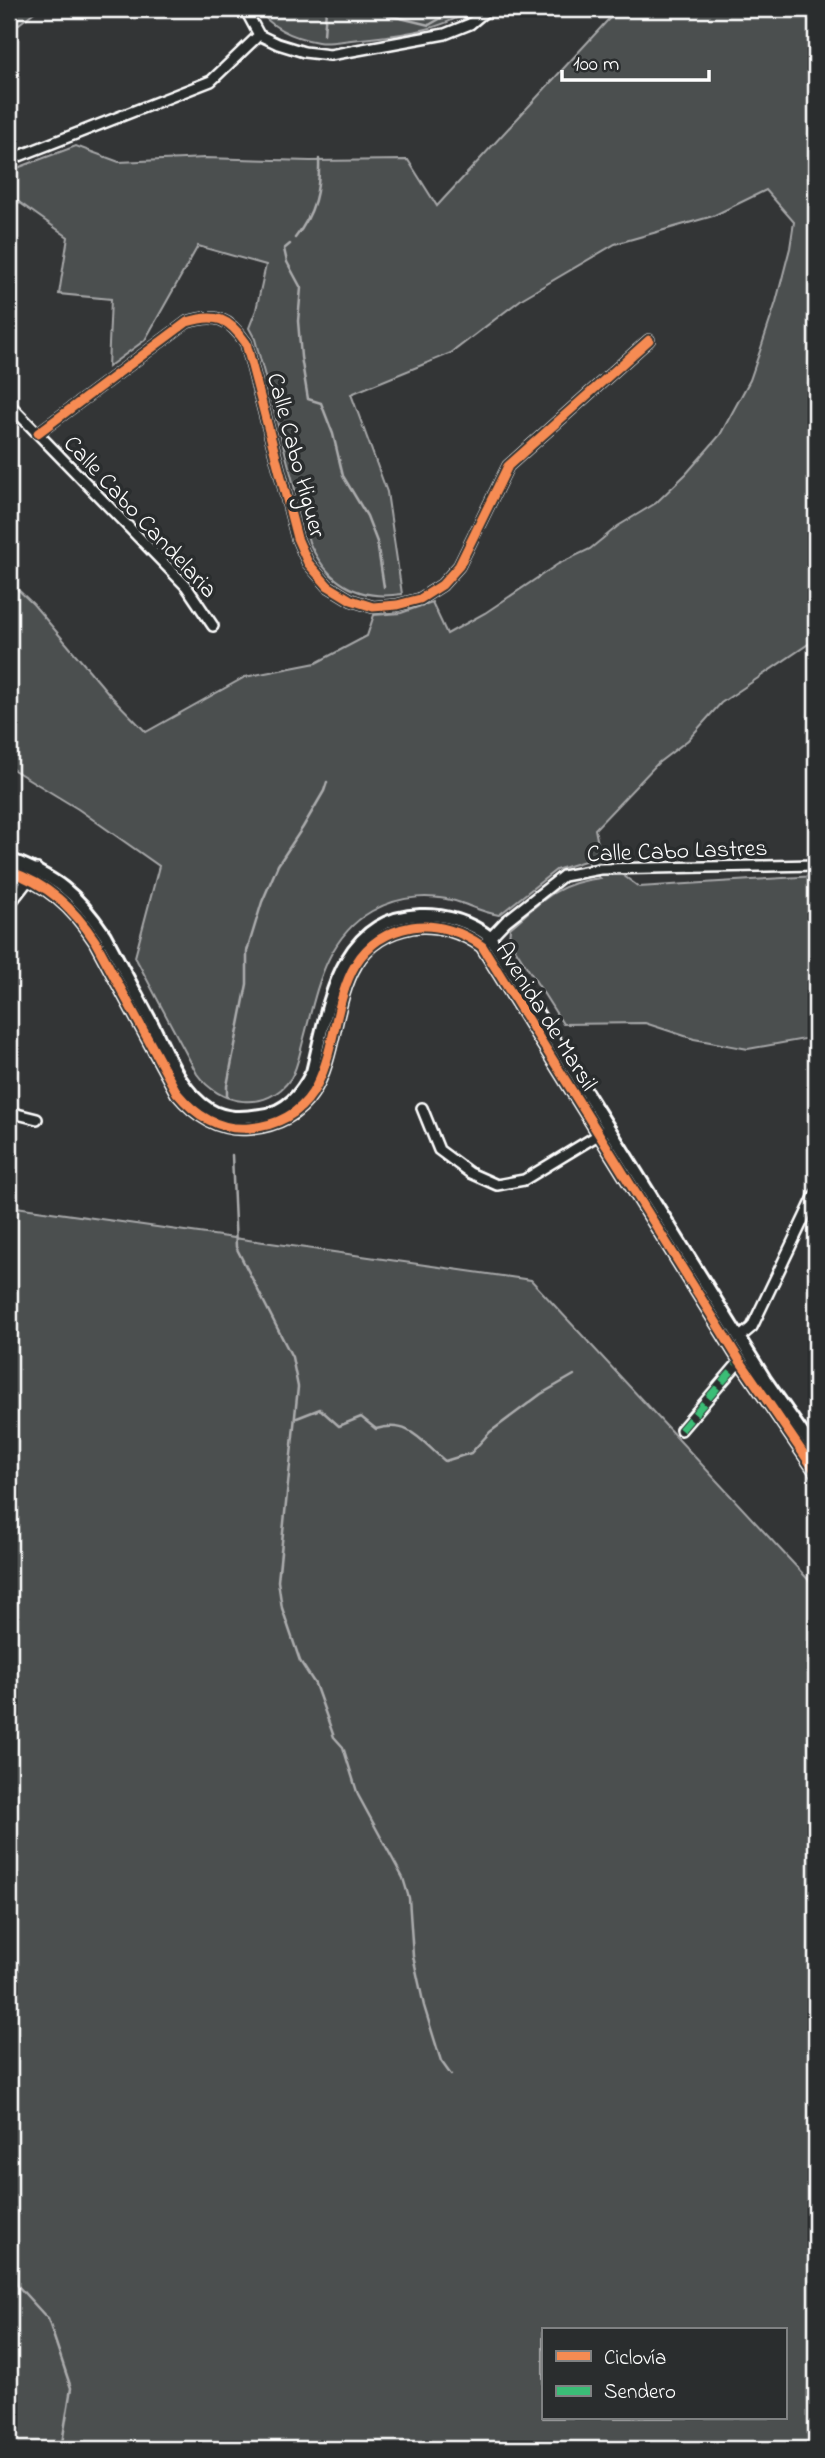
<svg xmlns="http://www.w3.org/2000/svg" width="825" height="2458" font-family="'Indie Flower',sans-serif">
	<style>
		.green { fill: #4c4f50; stroke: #a6a7a8; stroke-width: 2; fill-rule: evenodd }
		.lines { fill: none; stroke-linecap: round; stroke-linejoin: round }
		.stream { stroke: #abacad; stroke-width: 2.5 }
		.minor-casing { stroke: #fff; stroke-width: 14 }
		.tertiary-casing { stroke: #fff; stroke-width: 16 }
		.minor { stroke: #2a2d2e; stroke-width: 9 }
		.tertiary { stroke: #2a2d2e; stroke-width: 10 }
		.quiet { stroke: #3abd76; stroke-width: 7; stroke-dasharray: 14 7; stroke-linecap: butt }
		.cycleway-casing { stroke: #2a2d2e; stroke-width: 13 }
		.cycleway { stroke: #f68b52; stroke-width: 9 }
		.labels { text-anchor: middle; stroke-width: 7; stroke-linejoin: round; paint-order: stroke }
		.street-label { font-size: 24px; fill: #fff; stroke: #2a2d2e }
	</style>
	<rect width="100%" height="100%" fill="#333536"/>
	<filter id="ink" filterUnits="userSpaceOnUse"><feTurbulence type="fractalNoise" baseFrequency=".0143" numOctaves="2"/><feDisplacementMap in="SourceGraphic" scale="14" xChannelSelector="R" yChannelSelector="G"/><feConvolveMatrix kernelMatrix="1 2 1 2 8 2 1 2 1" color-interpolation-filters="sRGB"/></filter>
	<g filter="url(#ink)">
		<!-- green -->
		<path class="green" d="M9,9H38L9,32Z
			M258,9H471C439,33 389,36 351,40C340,41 328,44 318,42C295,38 271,28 258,9Z
			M618,9H816V646L810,643L721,703L688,740L658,763L595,829L601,859L639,887L816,876V1037L748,1049L694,1039L645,1023L563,1024L509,939L510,928C542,901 557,883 600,878L591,871L588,860L556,870L499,915C486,913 477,909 464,904C434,893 400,895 372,911C325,938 317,990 304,1038C300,1051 298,1067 291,1078C267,1114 219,1105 197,1074L135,957L159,866L78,809L9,767V581L33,604L110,695L146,732L245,677L316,663L367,636L374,615L401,613L432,602L447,634L485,613L558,564L590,549L618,526L656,503L686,474L720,435L750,380L760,351L776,302L790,248L794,222L766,190L713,216L615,244L523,298L451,353L351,394L387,492L402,594C358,601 327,582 309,542L255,339L249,328L256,310L266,265L198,246L145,340L108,367L111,299L59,294L68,237L9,195V185L11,183L9,171L76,146L119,162L205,158L310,161L408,160L437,206Z
			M9,1206L531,1280L816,1588V2449H9ZM543,2330H785V2418H543Z"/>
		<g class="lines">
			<!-- stream -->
			<path class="stream" d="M363,9L429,25L457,9
				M324,35L326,9
				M295,238C315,213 320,189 319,159
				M290,244L284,249L287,262L301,288L298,321L301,357L308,399L321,403L333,434L343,476L367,516L377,542L384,587
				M227,1097V1086L247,984V951L262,902L278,865L303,827L324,791L327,782
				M232,1155L236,1247L292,1357L298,1387L278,1581L282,1608L300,1661L315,1684L334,1737L343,1747L358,1795L403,1878L409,1898L413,1956L424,2006L441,2061L451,2075
				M297,1418L320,1409L339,1426L361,1417L376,1429C410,1420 420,1440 445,1461L471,1453L490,1432L541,1394L574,1375
				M9,2246L14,2249L17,2285L48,2319L71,2388L61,2449"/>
			<defs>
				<path id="minor" d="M245,9L259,35L278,44L304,52L330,55L445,34L470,24L488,9
					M9,160L211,81L259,35
					M9,404L186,586L213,626
					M38,433L187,322C216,313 229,318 246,343L297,538L308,563L328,586L351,600L373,607L397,605L420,599L442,585L459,566L508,466L649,340
					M9,905L37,869
					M486,942L506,921L563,876L600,869L816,865
					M422,1108L439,1150L470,1173L497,1185L524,1180L608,1129
					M9,1112L37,1119
					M739,1338L752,1327L816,1193
					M681,1430L740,1361"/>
				<path id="tertiary" d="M9,859C55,876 77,893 105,935C121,965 137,995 153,1025C167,1053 181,1092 209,1109C225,1119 243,1118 261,1115C286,1112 301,1094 312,1072C328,1009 337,918 420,915C445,914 470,922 490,937L765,1379L816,1452
					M9,871C47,884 73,907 95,941L177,1093C196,1116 219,1131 250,1128C375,1115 295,948 412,927C436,923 463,932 482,946L740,1361L816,1472"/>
			</defs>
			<!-- minor casing -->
			<use href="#minor" class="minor-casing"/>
			<!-- tertiary casing -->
			<use href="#tertiary" class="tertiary-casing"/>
			<!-- minor -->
			<use href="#minor" class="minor"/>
			<!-- tertiary -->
			<use href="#tertiary" class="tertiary"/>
			<!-- quiet -->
			<path class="quiet" d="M681,1430L740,1361"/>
			<defs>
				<path id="cycleway" d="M38,433L187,322C216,313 229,318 246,343L297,538L308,563L328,586L351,600L373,607L397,605L420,599L442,585L459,566L508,466L649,340
					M9,871C47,884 73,907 95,941L177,1093C196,1116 219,1131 250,1128C375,1115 295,948 412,927C436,923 463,932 482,946L740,1361L816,1472"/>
			</defs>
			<!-- cycleway casing -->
			<use href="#cycleway" class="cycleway-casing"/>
			<!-- cycleway -->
			<use href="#cycleway" class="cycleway"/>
		</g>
	</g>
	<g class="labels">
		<!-- street labels -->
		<g class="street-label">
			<text transform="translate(297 455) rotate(75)" y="8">Calle Cabo Higuer</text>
			<text transform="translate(141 516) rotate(47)" y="8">Calle Cabo Candelaria</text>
			<text transform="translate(677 850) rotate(-2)" y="8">Calle Cabo Lastres</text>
			<text transform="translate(547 1016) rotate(58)" y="8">Avenida de Marsil</text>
		</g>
	</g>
	<!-- margin -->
	<rect width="825" height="2458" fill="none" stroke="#2a2d2e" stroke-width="35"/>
	<rect x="18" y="18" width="790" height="2423" fill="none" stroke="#fff" stroke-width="2.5" filter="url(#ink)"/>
	<!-- legend -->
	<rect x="542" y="2328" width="245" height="91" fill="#2a2d2e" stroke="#7f8182" stroke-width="2"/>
	<rect x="556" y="2351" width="35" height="10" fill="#f68b52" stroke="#7f8182" stroke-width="2"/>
	<text x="604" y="2364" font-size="21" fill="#ffffff">Ciclovía</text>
	<rect x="556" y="2386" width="35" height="10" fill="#3abd76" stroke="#7f8182" stroke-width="2"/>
	<text x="604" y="2398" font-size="21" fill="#ffffff">Sendero</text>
	<!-- scale -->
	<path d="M562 70v10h147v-10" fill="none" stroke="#ffffff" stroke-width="3.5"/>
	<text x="573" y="70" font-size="21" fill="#ffffff" stroke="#2a2d2e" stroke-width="5" paint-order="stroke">100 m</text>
</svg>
